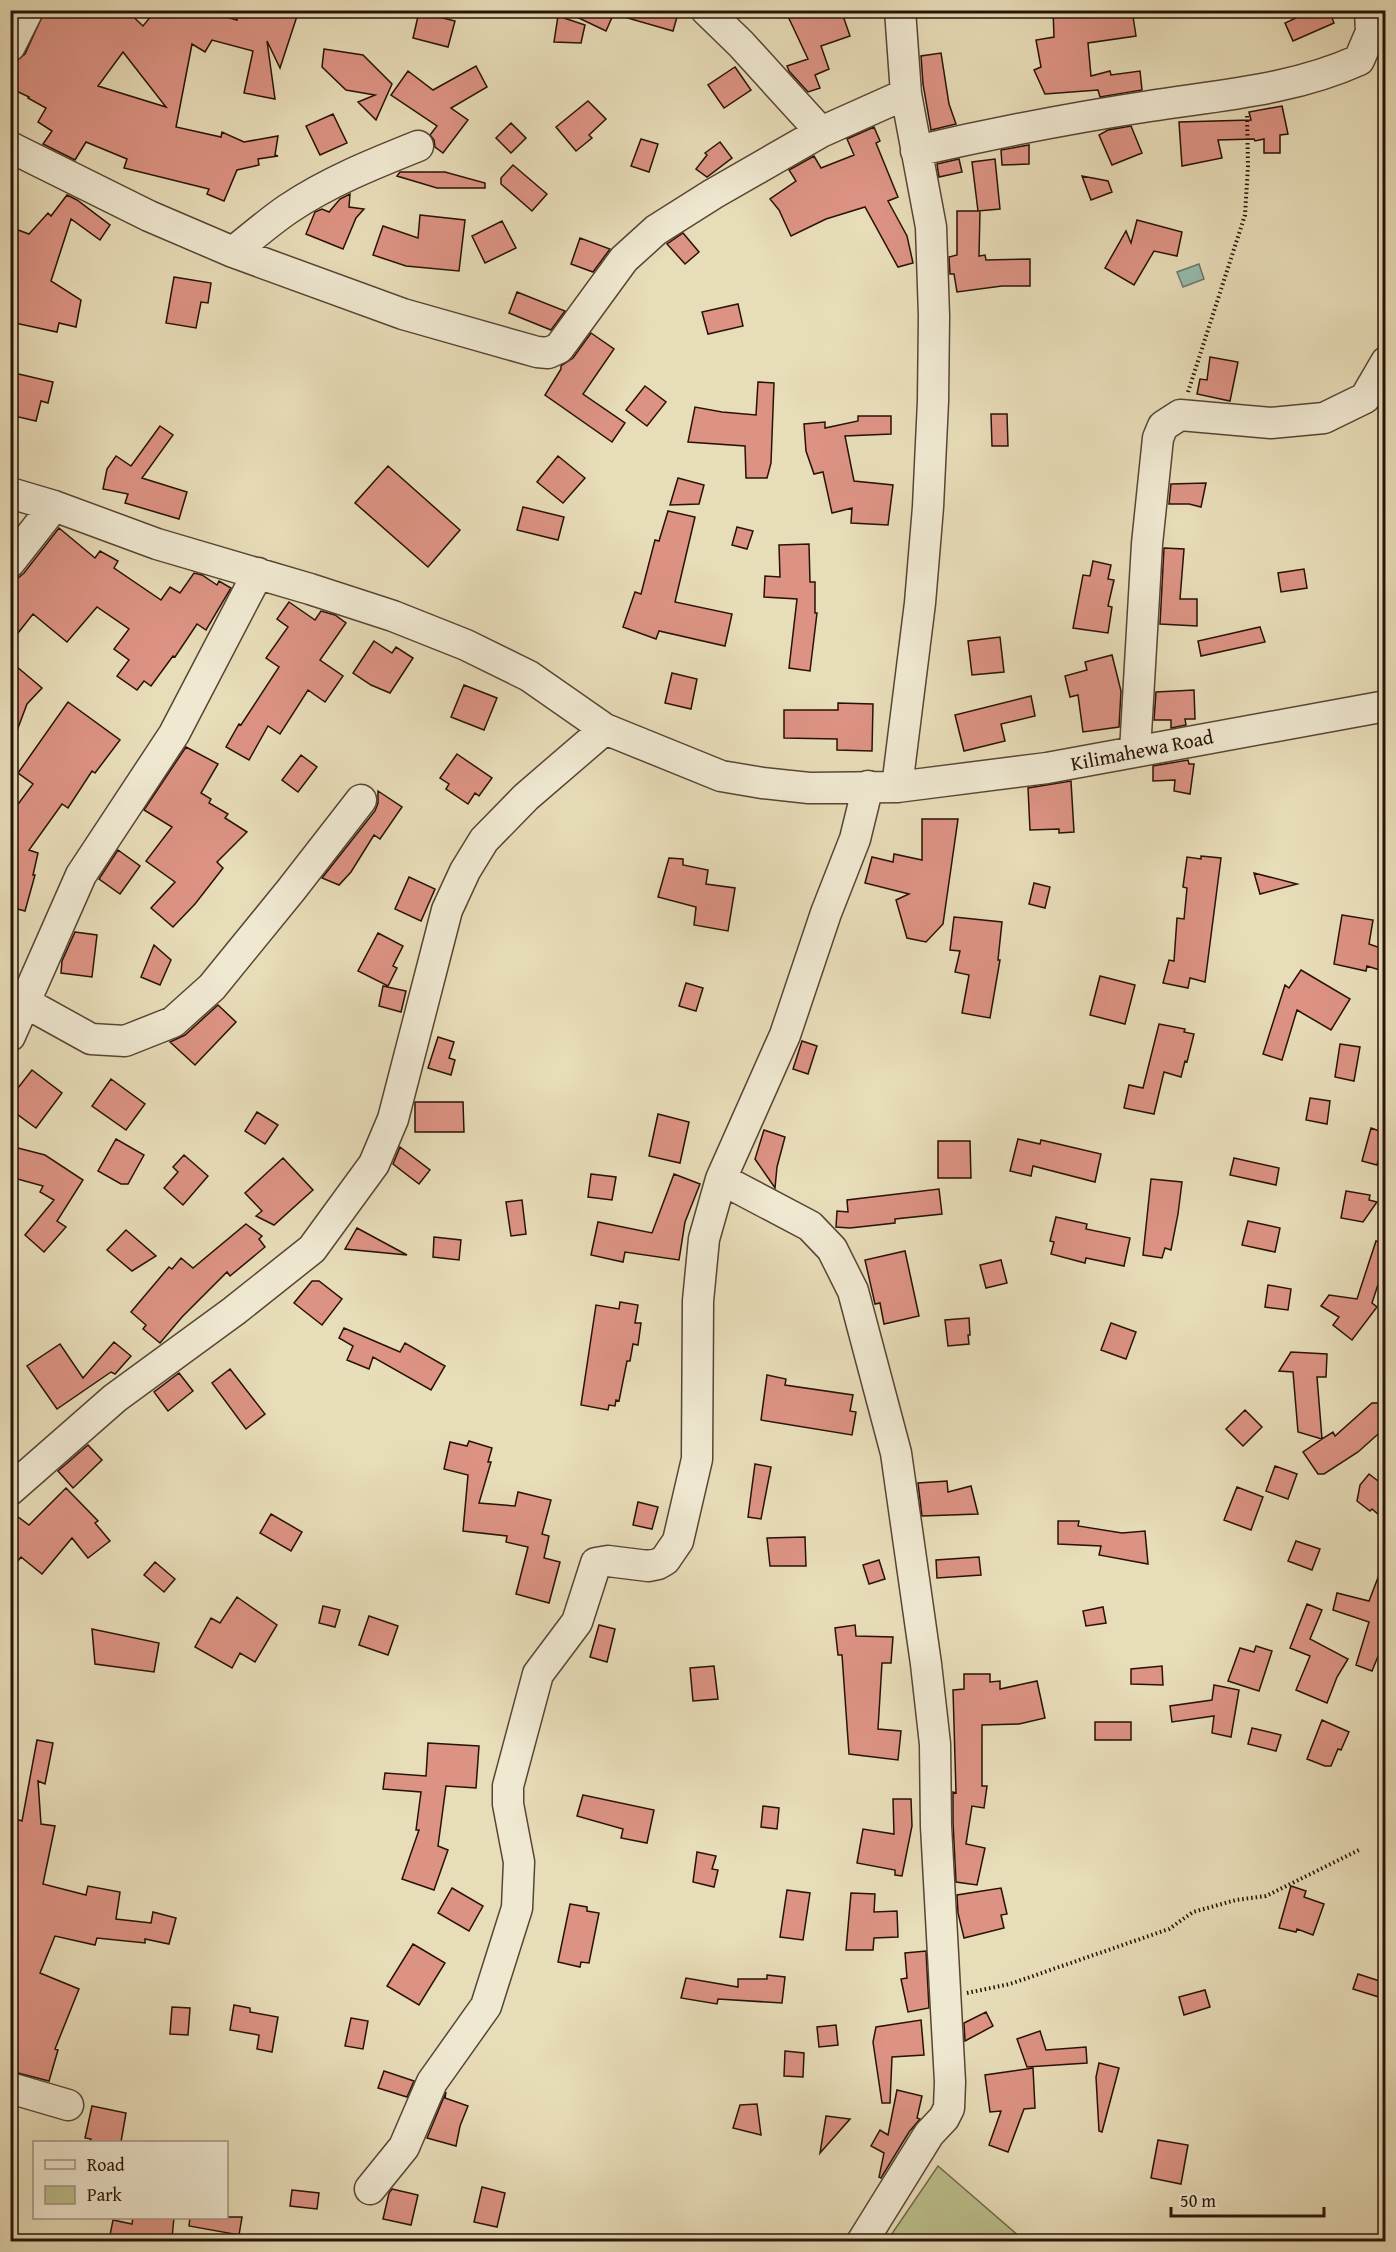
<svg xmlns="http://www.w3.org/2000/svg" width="1396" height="2252" font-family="'Gentium Book Plus',serif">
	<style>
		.green { fill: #bbbf8c; stroke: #726849; stroke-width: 1.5 }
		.water { fill: #97bcaf; stroke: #6b786b; stroke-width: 1.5 }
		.building { fill: #dd9384; stroke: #281206; stroke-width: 1.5; fill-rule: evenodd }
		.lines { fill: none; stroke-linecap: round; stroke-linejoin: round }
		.minor-casing { stroke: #584533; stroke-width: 33 }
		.path { stroke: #281206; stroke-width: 4; stroke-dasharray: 1.5 3; stroke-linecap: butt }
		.minor { stroke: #f0e9d2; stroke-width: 30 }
		.labels { text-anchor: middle; stroke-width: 6; stroke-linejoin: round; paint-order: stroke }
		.street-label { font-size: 20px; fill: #281206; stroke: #f0e9d2 }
	</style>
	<rect width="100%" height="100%" fill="#e8ddb9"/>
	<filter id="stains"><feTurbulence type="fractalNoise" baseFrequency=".00333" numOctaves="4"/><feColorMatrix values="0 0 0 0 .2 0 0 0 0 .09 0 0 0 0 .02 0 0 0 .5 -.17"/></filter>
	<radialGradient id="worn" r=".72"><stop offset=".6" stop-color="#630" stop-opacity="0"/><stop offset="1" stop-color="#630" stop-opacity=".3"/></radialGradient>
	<!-- green -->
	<path class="green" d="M938,2166L1020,2237L1019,2241H887Z"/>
	<!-- water -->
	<path class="water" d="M1199,264L1204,279L1183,287L1177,272Z"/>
	<!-- building -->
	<path class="building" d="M45,10H126L143,26L156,10H210L215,14L237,20L238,10H299L280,68L267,41L275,99L244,93L253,51L212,40L205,52L192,44L176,127L221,137L222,132L244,142L278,136L275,155L278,156L258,159L259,165L237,170L224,201L207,194L209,189L124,168L127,159L86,142L75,160L43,144L52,131L38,122L46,108L28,98L29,97L10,88V66L25,54ZM123,52L166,107L98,86Z
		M562,10H603L613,15L606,31Z
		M617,10H679L673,31L617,15Z
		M785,10H841L850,36L821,46L829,69L815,75L820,88L808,92L789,71L787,66L808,59Z
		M1053,10H1132L1136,36L1088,43L1091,76L1110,71L1111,75L1140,71L1142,90L1100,97L1098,90L1045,94L1034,70L1041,67L1036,40L1054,37Z
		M1313,10H1329L1334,23L1293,41L1285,23Z
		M419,12L455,21L448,47L413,38Z
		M558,16L585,25L581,43L554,42Z
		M324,49L363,55L392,84L376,120L358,102L375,95L346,90L322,67Z
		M941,53L949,104L956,124L931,130L923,84L921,56Z
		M476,66L487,87L451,108L468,120L443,153L435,147L434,140L430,135L437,126L391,95L408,71L433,90Z
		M735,67L751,90L724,108L708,85Z
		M588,101L606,119L589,135L592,138L576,151L556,127Z
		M1282,106L1288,134L1280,135V153H1264V139L1255,141L1254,139L1218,140L1222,158L1182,166L1179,122L1251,120L1249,112Z
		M333,114L347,143L320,155L306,126Z
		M511,123L526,138L511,153L496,138Z
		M1131,126L1142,153L1112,165L1099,135L1108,130Z
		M874,127L880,141L876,143L898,197L888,201L907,236L913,263L898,267L865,207L826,219L791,236L779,210L770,199L796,181L789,170L814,156L821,168L854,155L847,139Z
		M641,139L658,144L649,172L631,166Z
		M720,142L732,158L707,177L696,169L707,155L705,153Z
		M1029,145V164L1002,165L1001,150Z
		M959,159L962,172L939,177L937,164Z
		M995,159L1000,209L978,211L972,162Z
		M513,165L547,194L532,211L501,184V178Z
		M400,172H445L485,183V188H437L397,176Z
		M1082,176L1108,181L1112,192L1091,200Z
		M350,194L349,207L364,209L356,218L343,249L306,234L315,212L322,209L329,212L340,199Z
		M67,195L77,200L110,225L100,240L71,219L51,281L81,300L76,327L59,323L57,332L10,322V227L29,234L48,213L51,216Z
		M957,211H980L979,256L985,255L986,260L1030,259V286H1002L957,292L954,274H950L949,257L957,255Z
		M420,215L465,220L459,271L406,266L373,255L383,226L418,238Z
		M1137,220L1182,232L1177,256L1154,251L1134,285L1105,268L1126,231L1131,243Z
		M502,221L516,248L485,263L472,236Z
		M683,233L699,252L685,264L667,244Z
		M580,238L610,249L593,272L571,264Z
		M174,277L211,283L208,303L201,302L196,328L166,323Z
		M517,292L565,311L551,330L509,313Z
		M738,304L743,326L708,334L702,312Z
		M591,333L614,349L583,394L625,423L612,442L545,395L561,369V366L573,358Z
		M1210,357L1238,362L1230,401L1197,394L1200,379L1207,380Z
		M10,372L53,382L48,403L41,401L36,421L10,415Z
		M758,382L774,383L771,463L767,478H746L745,446L688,442L695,407L722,412L756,415Z
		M645,386L666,402L647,426L626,410Z
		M991,414H1007L1008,446H992Z
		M858,416H891V434L845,436L854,481L893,485L888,525L851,523L852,508L832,513L823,472L814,474L806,451L804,424L825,422V428L858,421Z
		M160,426L173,435L142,478L187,492L179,519L125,503L128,494L103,489L107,469L116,456L131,466Z
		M558,456L585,478L563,503L537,482Z
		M388,466L460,530L428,567L355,503Z
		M678,478L704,485L699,504L670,505Z
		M1206,483L1201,507L1189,504H1169L1171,484Z
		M523,507L564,517L558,540L517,530Z
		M668,511L695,517L675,602L732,614L725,646L659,631L656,639L623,627L635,592L641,594L655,540L659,541Z
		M737,527L753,531L747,549L732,545Z
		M59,528L95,558L100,551L118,561L114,568L161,600L170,587L180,593L194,573L202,575L217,585L219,581L231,588L206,630L197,624L175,657L173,656L151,686L144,681L137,690L117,676L129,660L114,649L129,629L97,607L67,642L33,614L10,643V585L24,573Z
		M809,544L810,582H815V613H817L810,671L789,668L797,599L764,597L765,576L780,577L779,545Z
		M1164,548L1184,549L1180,599H1197V626L1160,624Z
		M1093,561L1111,565L1108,579L1114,580L1108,606L1112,607L1108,633L1073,628L1083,575L1090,576Z
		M1304,569L1307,588L1281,592L1278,573Z
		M289,602L315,620L321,611L335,615L346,623L320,660L343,676L325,702L308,690L280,734L268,726L249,760L226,747L239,724L241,725L279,667L266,658L288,627L277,619Z
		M1260,627L1265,642L1201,656L1198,641Z
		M1000,637L1004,672L972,675L968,641Z
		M374,641L392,653L396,647L413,658L390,693L371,685L353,673Z
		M1112,655L1121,691L1119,727L1083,732L1078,695L1070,697L1065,676L1087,670L1085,662Z
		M10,661L42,688L27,704L12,744Z
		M672,673L697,679L691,709L665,703Z
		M464,685L497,698L484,730L451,717Z
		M1194,690L1195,719H1185L1186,725L1171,728V720H1154L1156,692Z
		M1031,696L1035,716L1001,724L1005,741L964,751L955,715Z
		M68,702L120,740L95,773L92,771L68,808L62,804L29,850L38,853L33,875H35L25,911L10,907V815L33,784L18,773Z
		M838,703L873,704L872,751L837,750V739L784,738V710H838Z
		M186,747L218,764L201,793L211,799L209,803L228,814L225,818L247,832L217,862L223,868L195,904L173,927L151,908L175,882L146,861L172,827L144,810Z
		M457,754L492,778L479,796L475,793L468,804L446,789L449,784L440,778Z
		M301,755L317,767L298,792L282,780Z
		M1188,760L1189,764H1194L1190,794L1174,791L1175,780L1153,781V766Z
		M1071,781L1074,832L1059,833V829L1030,830L1028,788Z
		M378,791L402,807L380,839L374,835L351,872L339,885L322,878L375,811L378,803Z
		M922,819H958L943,924L926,942L907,938L896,900L909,894L865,883L872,857L893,862L894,854L922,860Z
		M118,850L140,866L120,894L99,879Z
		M1201,856L1221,858L1205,982L1190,978L1188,988L1163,983L1169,960L1174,961L1177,918L1184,919L1187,888L1183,887L1187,857L1201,859Z
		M669,858L683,859V865L708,870L706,884L735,888L728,931L694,925L696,907L658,897Z
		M1254,873L1297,884L1260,894Z
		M409,877L435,889L421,921L395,909Z
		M1034,883L1050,887L1045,908L1029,904Z
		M1342,915L1373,920L1369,944L1386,950V972L1367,966L1366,971L1334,964Z
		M954,917L1002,922L998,960H1000L990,1018L962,1013L969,975L955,972L960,951L950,950Z
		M75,932L97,935L92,977L61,973L62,961Z
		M378,933L403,946L393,966L397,968L388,986L358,971Z
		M154,945L171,960L160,985L141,977Z
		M1301,970L1350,999L1331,1030L1297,1010L1282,1060L1263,1054L1285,985L1289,988Z
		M1100,976L1135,985L1125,1024L1090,1015Z
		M686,983L703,988L696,1011L679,1006Z
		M383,986L406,991L401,1012L379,1006Z
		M218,1005L236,1022L195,1065L170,1042L185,1035Z
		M1159,1024L1185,1029L1184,1032L1194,1034L1187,1062L1185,1061L1181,1077L1164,1072L1154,1114L1124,1108L1129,1085L1143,1088Z
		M438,1037L454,1042L449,1058L455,1060L451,1075L428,1068Z
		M802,1041L817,1046L808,1074L793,1069Z
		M1340,1044L1360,1047L1354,1081L1335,1077Z
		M32,1070L62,1093L36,1128L10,1109V1098Z
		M111,1079L145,1104L126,1130L92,1106Z
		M1310,1098L1330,1101L1327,1124L1306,1120Z
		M415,1102H463L464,1132H415Z
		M257,1112L278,1125L265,1144L245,1131Z
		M658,1114L689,1122L680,1163L649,1156Z
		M1371,1128L1385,1133L1377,1165L1362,1161Z
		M764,1130L785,1137L777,1167L775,1188L755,1159Z
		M116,1139L144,1155L128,1184H121L98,1171Z
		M1018,1139L1040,1144L1041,1140L1101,1154L1095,1182L1033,1166L1031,1176L1010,1171Z
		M938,1141H970L971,1178H938Z
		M10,1146L45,1155L83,1180L57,1221L66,1227L44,1252L25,1235L54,1200L40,1192L43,1186L10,1177Z
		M400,1147L430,1170L419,1184L393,1164Z
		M184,1155L208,1176L183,1205L164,1188L178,1172L173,1167Z
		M283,1158L313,1190L274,1225L256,1216L262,1211L245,1193Z
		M1234,1158L1279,1168L1276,1185L1230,1175Z
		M591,1174L616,1177L612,1200L588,1197Z
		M674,1174L700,1184L685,1222L679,1260L625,1252L623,1262L591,1255L598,1222L652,1233Z
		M1151,1179L1182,1182L1178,1214L1171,1250L1165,1248L1162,1258L1143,1255Z
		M939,1189L942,1214L895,1219V1223L850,1228L836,1227L837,1211L848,1212L847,1200Z
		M1346,1191L1370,1195L1369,1200L1377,1202L1363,1222L1341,1218Z
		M522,1200L526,1234L511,1236L506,1202Z
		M1056,1217L1087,1224L1086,1229L1130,1238L1124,1266L1086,1258L1085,1263L1051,1254L1054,1242L1050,1241Z
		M1248,1221L1280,1228L1275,1252L1242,1245Z
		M246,1224L262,1236L259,1239L265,1247L230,1276L227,1272L182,1317L160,1343L143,1329L146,1325L131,1312L169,1267L172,1269L181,1258L193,1268Z
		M357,1228L407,1255L345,1249Z
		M126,1230L156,1256L132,1271L107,1250Z
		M434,1237L461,1240L459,1260L433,1257Z
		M1376,1241L1386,1244V1260L1372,1303L1377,1307L1352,1340L1333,1325L1339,1317L1321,1306L1329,1295L1357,1299Z
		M905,1251L919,1316L884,1324L880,1303L875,1304L865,1260Z
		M1001,1260L1007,1283L986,1288L980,1265Z
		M312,1281H319L342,1299L322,1325L294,1303Z
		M1268,1285L1291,1289L1288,1310L1265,1307Z
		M620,1302L638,1305L635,1323H641L638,1345L633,1344L630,1361H627L619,1401L616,1400L615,1406L609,1405L608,1410L581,1405L596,1305L619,1309Z
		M969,1318L970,1335H968L969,1344L948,1346L945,1320Z
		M1111,1323L1136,1332L1126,1359L1101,1350Z
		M344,1328L400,1352L405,1343L445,1366L431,1390L373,1357L369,1369L347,1360L353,1346L339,1338Z
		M114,1342L131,1356L115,1374L111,1372L57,1409L27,1366L60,1344L83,1378Z
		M1291,1352L1327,1354L1326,1377H1317L1322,1439L1333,1432L1335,1436L1372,1403H1378L1386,1411V1427L1358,1452L1324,1474H1318L1303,1452L1322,1439L1298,1432L1293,1372L1279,1371Z
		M230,1369L265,1414L246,1429L212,1383Z
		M179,1373L193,1391L168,1411L154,1392Z
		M767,1375L786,1379L785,1385L853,1395L850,1411L856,1412L852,1435L761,1420Z
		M1245,1410L1262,1427L1243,1446L1226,1429Z
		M469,1441L492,1448L488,1462H491L479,1503L515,1506L518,1492L551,1500L542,1534L549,1536L544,1558L560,1562L549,1603L516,1594L528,1547L506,1542L507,1536L463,1531L468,1475L444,1469L450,1442L467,1446Z
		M88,1445L102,1460L73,1488L58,1471Z
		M755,1464L771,1467L761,1519L748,1517Z
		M1275,1466L1297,1474L1288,1499L1266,1491Z
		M1369,1474L1386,1487V1521L1372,1509L1370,1511L1357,1501L1360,1485Z
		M947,1481L948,1492L971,1486L978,1514L922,1516L918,1483Z
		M1237,1487L1263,1497L1251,1530L1224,1520Z
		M66,1488L98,1521L95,1523L110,1541L88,1558L72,1538L42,1574L21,1557L10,1571V1511L29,1525Z
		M638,1502L658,1507L652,1529L633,1525Z
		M271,1514L302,1532L291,1551L260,1533Z
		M1058,1521H1079L1078,1526L1122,1533L1145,1531L1148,1564L1099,1555L1101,1546L1058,1544Z
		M805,1537L806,1566H770L767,1538Z
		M1296,1541L1320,1549L1312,1570L1288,1561Z
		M979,1557L981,1575L937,1578L936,1560Z
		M879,1560L885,1579L869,1584L863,1565Z
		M155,1562L175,1579L164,1592L144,1575Z
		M1384,1562L1386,1563V1637L1372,1671L1356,1665L1369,1622L1333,1610L1337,1593L1369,1601Z
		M237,1597L277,1625L255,1662L240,1653L232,1668L195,1647L211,1618L220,1623Z
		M1307,1604L1322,1610L1310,1639L1348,1659L1337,1677L1327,1703L1296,1690L1310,1656L1290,1648Z
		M323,1606L340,1610L335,1627L319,1623Z
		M1103,1607L1106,1623L1086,1626L1083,1611Z
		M369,1616L398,1626L388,1655L359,1645Z
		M599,1625L615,1629L607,1662L590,1657Z
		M855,1625L856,1636L893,1637L891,1663H882L878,1729L901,1731L898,1760L849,1754L842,1655H838L835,1628Z
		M92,1629L159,1643L154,1672L95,1664Z
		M1256,1646L1272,1651L1259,1691L1228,1681L1240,1648L1254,1652Z
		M714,1666L718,1699L693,1701L690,1668Z
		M1162,1666L1163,1685L1131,1684V1669Z
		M964,1674H990V1682L1000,1681V1689L1037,1681L1045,1718L1019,1724L982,1725V1786H987L984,1808L972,1806L966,1844L985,1848L977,1885L956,1882L953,1822V1792L956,1793L953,1690L964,1689Z
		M1214,1685L1239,1690L1231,1737L1212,1733L1214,1716L1172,1722L1170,1706L1212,1700Z
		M1322,1720L1349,1732L1341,1750L1338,1749L1331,1766H1325L1307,1759Z
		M1095,1722H1131V1740H1095Z
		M1252,1728L1281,1735L1276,1751L1248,1744Z
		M37,1740L53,1743L45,1784L38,1781L41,1824L55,1826L43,1884L86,1895L88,1886L120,1892L116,1919L151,1923L153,1912L176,1918L169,1944L145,1939V1943L97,1938L95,1945L55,1936L40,1973L79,1989L55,2049L58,2050L49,2081L10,2071V1846L16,1819L22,1821Z
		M428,1743L479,1746L476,1788L446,1786L438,1846L448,1850L434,1890L402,1879L419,1830H416L421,1792L383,1789L385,1773L426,1776Z
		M583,1795L654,1810L647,1843L621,1838L623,1829L577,1816Z
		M893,1799H911L912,1826L902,1876L895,1875V1870L857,1863L863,1829L894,1834Z
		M763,1806L779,1808L777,1829L761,1827Z
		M697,1852L716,1856L712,1869L718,1870L714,1887L693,1882Z
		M1291,1886L1306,1891L1304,1897L1324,1904L1313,1935L1297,1929L1296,1932L1279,1928Z
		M452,1888L483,1906L469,1931L438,1913Z
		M1001,1888L1007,1914L1001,1915L1004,1928L964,1938L958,1913L957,1895Z
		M787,1890L810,1893L803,1940L780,1937Z
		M851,1893L875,1894L874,1912L897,1911L898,1937L874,1938L873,1950H846Z
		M570,1904L587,1907V1911L599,1913L589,1963L581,1962L580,1967L558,1962Z
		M413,1944L445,1963L419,2005L387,1986Z
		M926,1951L929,2008L908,2012L901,1979L907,1978L905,1953Z
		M1358,1974L1386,1983L1382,1998L1353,1989Z
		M767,1975L785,1977L782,2003L718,1999L717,2004L681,1998L686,1978L738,1987V1979H767Z
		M1205,1990L1210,2007L1184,2015L1179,1997Z
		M234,2005L250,2008V2012L278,2017L272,2052L257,2049L259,2035L230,2030Z
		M172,2007L190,2008L188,2035L170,2034Z
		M986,2012L993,2026L965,2041L964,2023Z
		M351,2018L368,2021L363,2049L345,2046Z
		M921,2020L924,2055L892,2057L890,2103H882L873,2042L876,2027Z
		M836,2025L838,2045L819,2047L817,2027Z
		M1040,2031L1046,2050L1086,2047L1087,2063L1027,2067L1017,2039Z
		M785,2051L804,2053L803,2077L784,2076Z
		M1099,2063L1119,2068L1102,2132L1099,2131L1096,2077Z
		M1033,2068L1035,2108L1024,2109L1008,2152L989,2145L1001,2111L990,2112L985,2075Z
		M384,2071L414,2081L407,2097L378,2088Z
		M897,2090L922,2096L917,2118L920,2119L909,2132L881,2178L879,2177L884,2153L871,2146L880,2130L888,2135Z
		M446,2092L445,2098L468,2106L460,2126L456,2146L427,2138Z
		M757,2104L761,2135L733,2128L740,2105Z
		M92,2106L126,2113L121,2142H90L91,2139L85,2138Z
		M826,2116L850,2119L820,2153Z
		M1158,2140L1188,2145L1181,2184L1151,2178Z
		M482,2187L505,2193L497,2227L474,2222Z
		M392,2189L418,2195L411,2225L383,2219L389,2193Z
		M292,2190L319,2193L317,2209L290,2206Z
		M133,2217H174L172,2238L138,2236L137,2241L109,2240L113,2220L132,2224Z
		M190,2217H242L239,2235L189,2226Z"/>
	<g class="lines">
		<defs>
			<path id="minor" d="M706,10L741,44L821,132
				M10,46L28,10
				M10,147L149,216L233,252L403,314L537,352L548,353L559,348L624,259L656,230L713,194L821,132L906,94
				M916,151C994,133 1071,118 1150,106C1221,95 1293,90 1359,60L1371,32L1370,10
				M233,252C252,237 269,222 288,209C328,182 373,164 418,146
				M10,493L54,506L157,544L310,589L393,616L466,645L529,676L605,729L721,776L762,783L809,788L897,787L1047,768L1386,706
				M10,562L54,506
				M1135,751L1147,544L1158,438L1163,426L1180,415L1271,423L1324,418L1365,398L1386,362
				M897,787L920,603L928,507L933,401L934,316L931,227L906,94L900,10
				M26,1003L91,1039L125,1041L173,1022L212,987L291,890L361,800
				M10,1036L81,875L174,734L258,573
				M721,1179L810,1226L832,1249L853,1291L896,1453L926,1664L935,1744L936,1826L950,2082L949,2108L944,2118L929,2134L862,2242
				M10,1490L115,1398L234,1311L312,1249L374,1164L393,1119L447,910L465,871L484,840L526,797L605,729
				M10,2088L68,2105
				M370,2189L404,2147L432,2082L486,2006L517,1908L519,1862L508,1804V1786L538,1674L577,1622L596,1563L608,1561L648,1566L658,1564L665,1560L678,1541L697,1459L698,1301L704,1239L721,1179L785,1035L826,913L855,839L868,786"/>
		</defs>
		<!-- minor casing -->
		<use href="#minor" class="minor-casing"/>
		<!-- path -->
		<path class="path" d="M1188,392L1245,215L1248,166L1247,114
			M967,1993L1010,1984L1169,1929L1193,1912L1236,1900L1266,1896L1361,1849"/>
		<!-- minor -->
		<use href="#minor" class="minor"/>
	</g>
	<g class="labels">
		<!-- street labels -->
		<g class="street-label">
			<text transform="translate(1142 750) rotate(-11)" y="7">Kilimahewa Road</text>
		</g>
	</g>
	<!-- margin -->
	<rect width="1396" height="2252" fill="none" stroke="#e8ddb9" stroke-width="36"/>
	<rect x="12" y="12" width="1372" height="2228" fill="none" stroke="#281206" stroke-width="3"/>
	<rect x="18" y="18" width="1360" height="2216" fill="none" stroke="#281206" stroke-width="1.5"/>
	<!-- legend -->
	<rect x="33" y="2141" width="195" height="78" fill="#f0e9d2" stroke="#a09380" stroke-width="1.5"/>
	<rect x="45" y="2160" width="30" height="9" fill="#f0e9d2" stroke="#a09380" stroke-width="1.5"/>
	<text x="87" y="2171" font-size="18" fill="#281206">Road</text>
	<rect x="45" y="2186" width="30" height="18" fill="#bbbf8c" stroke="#a09380" stroke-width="1.5"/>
	<text x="87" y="2201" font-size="18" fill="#281206">Park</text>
	<!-- scale -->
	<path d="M1171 2207v9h153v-9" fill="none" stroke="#281206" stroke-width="3"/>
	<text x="1180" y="2207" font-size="18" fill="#281206" stroke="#f0e9d2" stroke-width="4.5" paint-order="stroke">50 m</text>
	<rect width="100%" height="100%" filter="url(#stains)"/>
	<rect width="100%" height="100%" fill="url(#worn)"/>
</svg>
